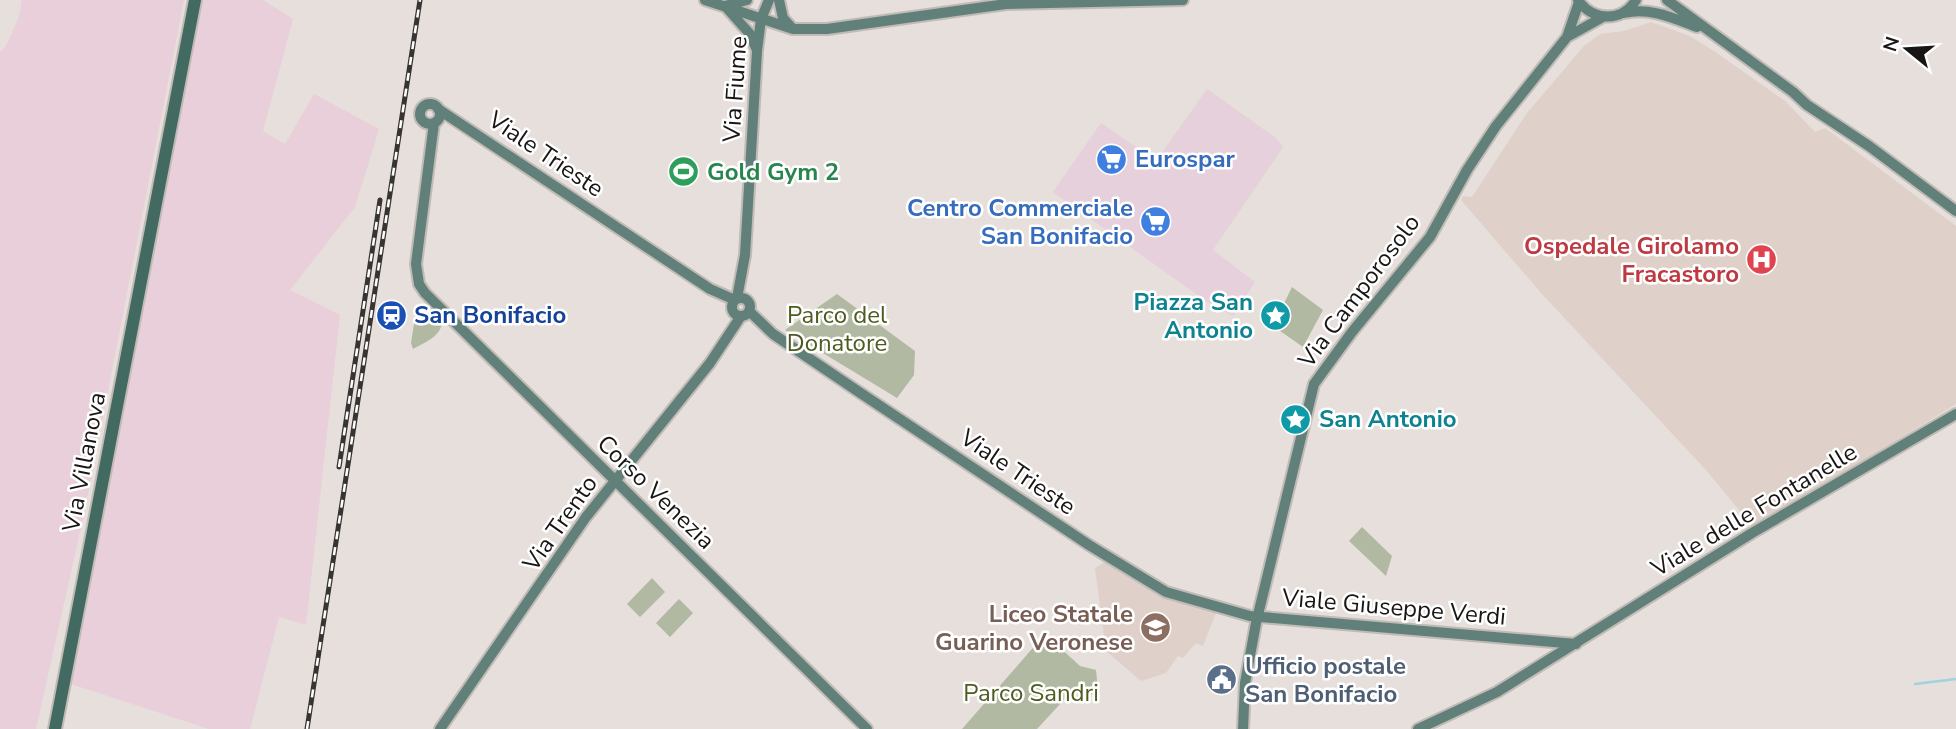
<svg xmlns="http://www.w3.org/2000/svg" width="1956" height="729" font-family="'Nunito Sans',sans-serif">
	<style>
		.commercial { fill: #e6d0dc }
		.industrial { fill: #e8cfd9 }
		.built { fill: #dfd1c9 }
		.green { fill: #b2b9a2 }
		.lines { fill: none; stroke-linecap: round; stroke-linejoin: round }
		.stream { stroke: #a2d1e3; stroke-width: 2.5 }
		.secondary-casing { stroke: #c1bbb7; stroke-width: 14 }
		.primary-casing { stroke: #c1bbb7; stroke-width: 16 }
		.secondary { stroke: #618079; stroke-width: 10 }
		.primary { stroke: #426a61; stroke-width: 12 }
		.rail-casing { stroke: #373432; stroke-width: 5 }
		.rail { stroke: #fff; stroke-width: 2.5; stroke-dasharray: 8; stroke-linecap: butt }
		.labels { text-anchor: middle; stroke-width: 5; stroke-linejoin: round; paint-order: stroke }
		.street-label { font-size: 24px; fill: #181514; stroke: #fff }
		.shop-label { font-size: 24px; font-weight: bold; fill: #366cbe; stroke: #fff; text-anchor: start }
		.leisure-label { font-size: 24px; font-weight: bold; fill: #27864d; stroke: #fff; text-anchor: start }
		.health-label { font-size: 24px; font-weight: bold; fill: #be3a42; stroke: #fff; text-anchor: end }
		.culture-label { font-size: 24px; font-weight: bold; fill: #0d838f; stroke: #fff; text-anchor: end }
		.transit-label { font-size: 24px; font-weight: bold; fill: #164399; stroke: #fff; text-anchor: start }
		.park-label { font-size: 24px; fill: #4e5b1f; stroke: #fff }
		.education-label { font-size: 24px; font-weight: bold; fill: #785e54; stroke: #fff; text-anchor: end }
		.service-label { font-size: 24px; font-weight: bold; fill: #4e5e75; stroke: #fff; text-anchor: start }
	</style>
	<rect width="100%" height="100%" fill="#e6dfdb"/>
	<!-- commercial -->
	<path class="commercial" d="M1207,89L1276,138L1283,147L1213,250L1255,282L1233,316L1206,301L1053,192L1101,123L1156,161Z"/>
	<!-- industrial -->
	<path class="industrial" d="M22,0H184L84,514L36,729H0V52L6,46L19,17Z
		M201,0H263L293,19L263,131L285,144L314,94L379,129L355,207L290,290L340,315L306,625L279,617L250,729H209L71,684Z"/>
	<!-- built -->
	<path class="built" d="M1651,22L1690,36L1714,51L1785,101L1815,132L1825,128L1956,226V404L1754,528L1706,470L1542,294L1461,200L1463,196L1472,197L1527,113L1584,46L1600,34L1624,31Z
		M1104,562L1173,601L1216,613L1203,646L1196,643L1183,658L1178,656L1166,673L1141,681L1106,651L1095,568Z"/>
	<!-- green -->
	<path class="green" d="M1292,287L1323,310L1303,347L1273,326Z
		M837,294L915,351L914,375L897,398L785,330Z
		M421,304L442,323C440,337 425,342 413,349L411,343L417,305Z
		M1362,527L1392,556L1386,576L1349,541Z
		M652,578L665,592L640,617L627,604Z
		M679,599L693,613L670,637L656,623Z
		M1045,634L1080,666L1096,670L1098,690L1085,698L1073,690L1037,729H962Z"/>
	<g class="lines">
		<!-- stream -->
		<path class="stream" d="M1915,684L1956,679"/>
		<defs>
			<path id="secondary" d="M705,0L793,29H827L1006,4L1183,0
				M779,0L783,18L793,29
				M1578,0C1592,21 1622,23 1636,0
				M1667,0L1793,92L1807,105L1869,146L1956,211
				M725,6L750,34L756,48
				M725,6L747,0
				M1624,13C1650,7 1673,18 1697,27
				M1567,37L1603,17
				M420 114a10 10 0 1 1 20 0a10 10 0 1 1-20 0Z
				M438,109L710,289L735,300
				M434,123L416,264L419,284L425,293L867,729
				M732 307a9 9 0 1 1 18 0a9 9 0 1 1-18 0Z
				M737,298L745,255L757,51L761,19L769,0
				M749,311L773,334L859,392L1089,545L1166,592L1250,616L1576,644
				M440,729L586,517L710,363L741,316
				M1243,729L1245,683L1256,623L1314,384L1352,332L1430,237L1467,170L1496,126L1567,37L1579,2
				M1418,729L1497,692L1752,533L1956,414"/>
			<path id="primary" d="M55,729L195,0"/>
		</defs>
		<!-- secondary casing -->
		<use href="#secondary" class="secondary-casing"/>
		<!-- primary casing -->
		<use href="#primary" class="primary-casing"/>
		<!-- secondary -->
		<use href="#secondary" class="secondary"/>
		<!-- primary -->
		<use href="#primary" class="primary"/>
		<defs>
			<path id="rail" d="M339,467L380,200
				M307,729L420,0"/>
		</defs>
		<!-- rail casing -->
		<use href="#rail" class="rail-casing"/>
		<!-- rail -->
		<use href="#rail" class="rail"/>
	</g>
	<!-- icons -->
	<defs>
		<symbol id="supermarket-disc" viewBox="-11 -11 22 22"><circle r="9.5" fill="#3f7fe0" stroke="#fff"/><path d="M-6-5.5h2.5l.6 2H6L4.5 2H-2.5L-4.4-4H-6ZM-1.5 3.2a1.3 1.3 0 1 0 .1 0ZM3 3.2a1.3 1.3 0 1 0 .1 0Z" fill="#fff"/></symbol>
		<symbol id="stadium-disc" viewBox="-11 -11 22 22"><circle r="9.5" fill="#2e9e5b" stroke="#fff"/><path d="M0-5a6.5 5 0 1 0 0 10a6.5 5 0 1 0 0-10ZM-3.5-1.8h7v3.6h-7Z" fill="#fff"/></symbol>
		<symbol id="hospital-disc" viewBox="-11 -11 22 22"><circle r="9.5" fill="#e0444e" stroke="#fff"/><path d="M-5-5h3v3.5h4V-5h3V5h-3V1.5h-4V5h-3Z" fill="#fff"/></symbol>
		<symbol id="station-disc" viewBox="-11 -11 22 22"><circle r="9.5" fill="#1a4fb4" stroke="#fff"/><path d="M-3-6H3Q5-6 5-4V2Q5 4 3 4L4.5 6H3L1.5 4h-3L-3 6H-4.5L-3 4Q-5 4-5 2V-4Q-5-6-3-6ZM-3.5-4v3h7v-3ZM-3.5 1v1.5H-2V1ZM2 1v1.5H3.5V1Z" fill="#fff"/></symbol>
		<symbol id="sight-disc" viewBox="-11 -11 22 22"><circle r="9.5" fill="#0f9aa8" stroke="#fff"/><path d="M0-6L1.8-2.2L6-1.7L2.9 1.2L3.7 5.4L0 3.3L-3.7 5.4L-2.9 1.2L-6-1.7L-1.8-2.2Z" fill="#fff"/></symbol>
		<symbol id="school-disc" viewBox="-11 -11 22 22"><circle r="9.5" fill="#8d6e63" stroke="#fff"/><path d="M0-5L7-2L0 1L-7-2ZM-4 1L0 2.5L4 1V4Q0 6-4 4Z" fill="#fff"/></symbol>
		<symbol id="civic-disc" viewBox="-11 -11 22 22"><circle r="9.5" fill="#5c6f8a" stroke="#fff"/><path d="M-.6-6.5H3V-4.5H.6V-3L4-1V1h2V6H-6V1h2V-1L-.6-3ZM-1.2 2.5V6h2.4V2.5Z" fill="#fff"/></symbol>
	</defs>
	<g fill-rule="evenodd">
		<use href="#supermarket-disc" x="1094" y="142" width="35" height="35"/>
		<use href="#stadium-disc" x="666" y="154" width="35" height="35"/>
		<use href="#supermarket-disc" x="1138" y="204" width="35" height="35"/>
		<use href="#hospital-disc" x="1744" y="242" width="35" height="35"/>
		<use href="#station-disc" x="374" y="298" width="35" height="35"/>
		<use href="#sight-disc" x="1258" y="298" width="35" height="35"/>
		<use href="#sight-disc" x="1278" y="402" width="35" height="35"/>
		<use href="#school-disc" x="1138" y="610" width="35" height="35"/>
		<use href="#civic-disc" x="1204" y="662" width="35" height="35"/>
	</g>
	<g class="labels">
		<!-- street labels -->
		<g class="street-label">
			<text transform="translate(735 89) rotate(-86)" y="8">Via Fiume</text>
			<text transform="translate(546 154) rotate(34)" y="8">Viale Trieste</text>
			<text transform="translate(1359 291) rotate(-53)" y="8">Via Camporosolo</text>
			<text transform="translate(84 462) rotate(-79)" y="8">Via Villanova</text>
			<text transform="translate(1018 472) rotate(34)" y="8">Viale Trieste</text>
			<text transform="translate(656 492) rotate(44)" y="8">Corso Venezia</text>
			<text transform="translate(1754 510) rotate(-31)" y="8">Viale delle Fontanelle</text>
			<text transform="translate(560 523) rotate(-55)" y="8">Via Trento</text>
			<text transform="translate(1394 607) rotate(5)" y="8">Viale Giuseppe Verdi</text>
		</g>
		<!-- shop labels -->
		<g class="shop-label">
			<text x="1135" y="167">Eurospar</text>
			<text x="1133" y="216" text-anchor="end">Centro Commerciale<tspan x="1133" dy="28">San Bonifacio</tspan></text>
		</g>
		<!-- leisure labels -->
		<g class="leisure-label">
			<text x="707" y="180">Gold Gym 2</text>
		</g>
		<!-- health labels -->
		<g class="health-label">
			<text x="1739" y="254">Ospedale Girolamo<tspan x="1739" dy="28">Fracastoro</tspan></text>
		</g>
		<!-- culture labels -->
		<g class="culture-label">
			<text x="1253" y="310">Piazza San<tspan x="1253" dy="28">Antonio</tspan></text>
			<text x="1319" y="427" text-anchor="start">San Antonio</text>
		</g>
		<!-- transit labels -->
		<g class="transit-label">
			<text x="414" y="323">San Bonifacio</text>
		</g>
		<!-- park labels -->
		<g class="park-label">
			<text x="837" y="323">Parco del<tspan x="837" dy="28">Donatore</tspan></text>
			<text x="1031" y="701">Parco Sandri</text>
		</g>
		<!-- education labels -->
		<g class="education-label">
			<text x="1133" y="622">Liceo Statale<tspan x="1133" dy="28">Guarino Veronese</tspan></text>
		</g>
		<!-- service labels -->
		<g class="service-label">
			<text x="1245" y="674">Ufficio postale<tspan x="1245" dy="28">San Bonifacio</tspan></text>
		</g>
	</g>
	<!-- north arrow -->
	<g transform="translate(1907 49) rotate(288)" stroke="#ffffff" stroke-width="5" paint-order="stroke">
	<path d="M0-5L12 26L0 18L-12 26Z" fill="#181514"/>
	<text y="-10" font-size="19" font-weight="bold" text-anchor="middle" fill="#181514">N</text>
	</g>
</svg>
